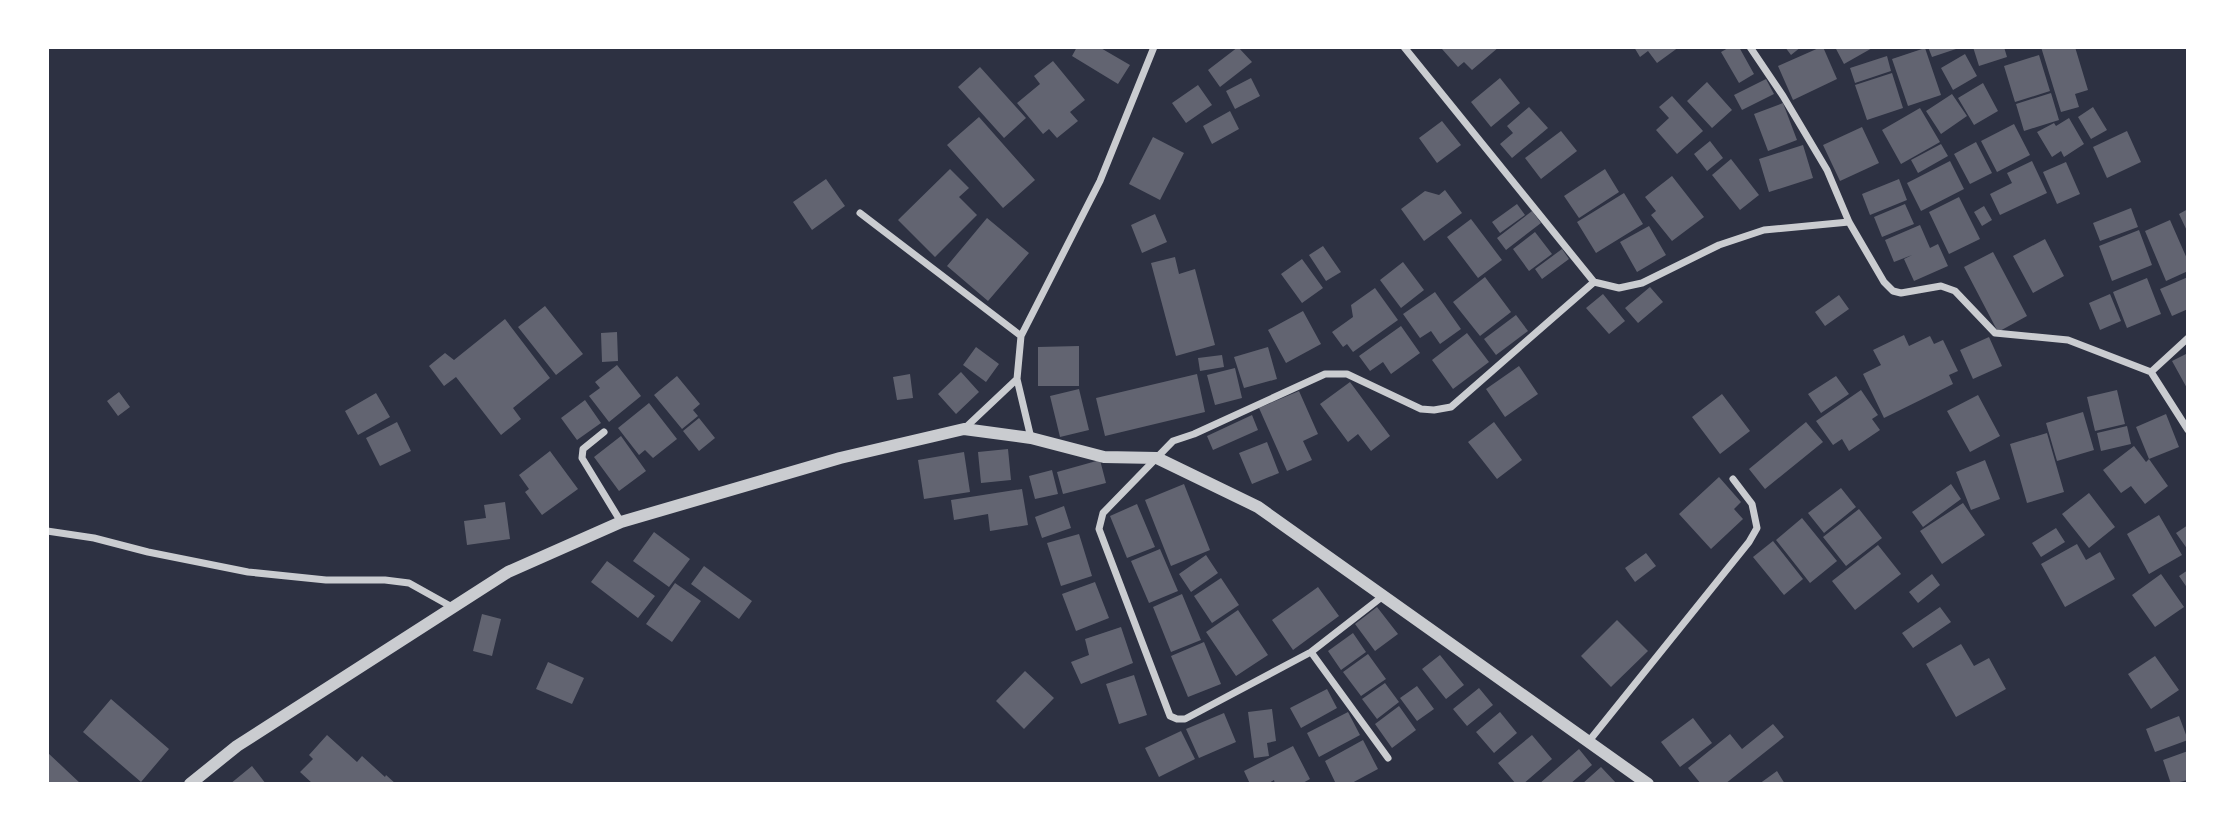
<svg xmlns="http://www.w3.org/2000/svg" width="2235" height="831" font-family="Montserrat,sans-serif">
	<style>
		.building { fill: #626471 }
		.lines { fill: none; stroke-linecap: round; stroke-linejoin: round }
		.minor { stroke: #caccd0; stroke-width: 7 }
		.tertiary { stroke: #caccd0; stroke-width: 12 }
	</style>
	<rect width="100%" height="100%" fill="#2d3142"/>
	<!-- building -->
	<path class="building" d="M1077,47H1099L1130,65L1118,84L1072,56Z
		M1238,47L1252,62L1220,87L1208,70Z
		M1445,47H1499L1472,70L1464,62L1458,67L1442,49Z
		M1634,47H1679L1657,63L1648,51L1640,57Z
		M1730,47H1739L1754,74L1739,83L1721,52Z
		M1785,47H1801L1791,55Z
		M1821,47H1823L1837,79L1793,100L1778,66Z
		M1835,47H1874L1844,64Z
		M1928,47H1959V48L1932,57Z
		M1973,47H2004L2007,57L1979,66Z
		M2041,47H2075L2088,90L2075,94L2079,107L2061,112Z
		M1925,48L1941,95L1908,106L1892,59Z
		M1965,54L1977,76L1953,90L1941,68Z
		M2039,55L2050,91L2015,102L2004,66Z
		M1887,56L1891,71L1855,83L1850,68Z
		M1053,61L1085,100L1070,112L1078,121L1057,138L1049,129L1043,134L1017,103L1040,84L1034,76Z
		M980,67L1026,118L1004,138L958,87Z
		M1892,73L1903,108L1867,120L1855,85Z
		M1251,78L1260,96L1235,109L1226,91Z
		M1500,78L1520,103L1491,127L1471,102Z
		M1766,79L1774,94L1742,110L1734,95Z
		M1707,82L1732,110L1712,128L1687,101Z
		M1983,83L1998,111L1974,125L1958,98Z
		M1198,85L1212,105L1186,123L1172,103Z
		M2051,93L2059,120L2024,131L2016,104Z
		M1952,94L1967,116L1941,134L1926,111Z
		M1672,96L1703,131L1677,154L1656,130L1669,118L1659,107Z
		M1783,103L1797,140L1768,151L1754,114Z
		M1529,107L1548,128L1512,158L1500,144L1513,133L1507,126Z
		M2093,107L2107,130L2091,139L2078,117Z
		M1920,108L1940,142L1901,164L1882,130Z
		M1230,111L1239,129L1212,144L1203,126Z
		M979,117L1035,180L1003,208L947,145Z
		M2069,118L2084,144L2064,157L2061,151L2052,157L2037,132L2054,123L2056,126Z
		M1442,121L1461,145L1437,163L1419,138Z
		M2014,124L2030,155L1997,172L1981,141Z
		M1862,127L1879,163L1840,181L1823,145Z
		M1561,131L1577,151L1541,179L1525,158Z
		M2127,131L2141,162L2107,178L2093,147Z
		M1153,137L1184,153L1160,200L1129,184Z
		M1710,141L1723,158L1707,171L1694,154Z
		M1976,142L1992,173L1970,184L1954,154Z
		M1941,144L1948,156L1918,173L1911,160Z
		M1803,145L1813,178L1769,192L1759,159Z
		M1731,159L1759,195L1740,210L1712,175Z
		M1950,161L1964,189L1921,211L1907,183Z
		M2032,161L2047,193L2000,215L1990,194L2012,183L2007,173Z
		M2066,162L2080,194L2057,204L2043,172Z
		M950,169L969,188L959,197L977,215L935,257L898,220Z
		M1605,169L1619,192L1579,218L1564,196Z
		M1672,176L1704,217L1672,241L1651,215L1656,211L1645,197Z
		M826,179L845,206L812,230L793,202Z
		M1899,179L1907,200L1870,215L1862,194Z
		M1445,190L1462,213L1424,241L1401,209L1425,191L1439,195Z
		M1624,193L1643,224L1596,253L1577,222Z
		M1959,197L1980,239L1949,254L1929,212Z
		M1517,204L1525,215L1500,233L1492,222Z
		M1905,204L1914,224L1882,237L1874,217Z
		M1984,206L1992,220L1982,226L1974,212Z
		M2131,208L2138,227L2100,241L2093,223Z
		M2188,209V233L2179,214Z
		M1532,211L1541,223L1506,250L1497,238Z
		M1155,214L1167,242L1142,253L1131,225Z
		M987,218L1029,253L988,301L947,266Z
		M1471,219L1502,260L1478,278L1447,237Z
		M2170,220L2188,261V271L2166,281L2145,231Z
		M1920,225L1930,248L1938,244L1948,266L1914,281L1904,259L1912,255L1894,262L1885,240Z
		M1649,226L1666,255L1637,272L1620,242Z
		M2139,230L2152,265L2112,281L2099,246Z
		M1535,232L1552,254L1529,271L1513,249Z
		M2045,239L2064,276L2033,293L2013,256Z
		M1323,246L1341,272L1326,281L1309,255Z
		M1562,249L1569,259L1542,279L1535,269Z
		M1993,252L2027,316L1998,332L1964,267Z
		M1175,257L1179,274L1195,269L1215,345L1176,356L1151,263Z
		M1302,259L1323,288L1302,303L1281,274Z
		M1403,262L1424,290L1401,308L1380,280Z
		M1485,277L1511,312L1480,336L1453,302Z
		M2188,277V309L2172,316L2160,289Z
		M2147,278L2161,314L2127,328L2113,292Z
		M1650,287L1663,302L1638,323L1625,308Z
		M1375,288L1398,320L1353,352L1347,344L1343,347L1332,332L1353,317L1351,305Z
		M1435,292L1461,329L1440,344L1431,331L1420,338L1403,314Z
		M1603,294L1625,321L1609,334L1586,308Z
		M2110,294L2121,321L2100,330L2089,303Z
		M1839,295L1849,309L1825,326L1815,312Z
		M545,306L583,354L556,375L518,327Z
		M1303,311L1321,344L1286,363L1268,330Z
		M1516,315L1528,331L1496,355L1484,339Z
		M505,319L550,378L513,408L521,419L501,435L456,377L444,386L429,366L445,353L454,360Z
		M1401,326L1420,353L1391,374L1383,362L1370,371L1359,356Z
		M617,332L618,361L602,362L601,333Z
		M1467,333L1489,362L1453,389L1432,360Z
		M1904,335L1909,346L1930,336L1934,344L1943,340L1958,371L1949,375L1953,384L1884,418L1863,374L1881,365L1873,350Z
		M1989,337L2002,366L1973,379L1960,350Z
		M1079,346V386H1038V347Z
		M976,347L999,364L986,382L963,365Z
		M1268,347L1277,379L1244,388L1234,357Z
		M2188,353V390L2172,361Z
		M1222,355L1224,367L1200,371L1198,358Z
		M617,365L641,396L609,422L589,396L600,388L595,382Z
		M1519,366L1538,394L1505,417L1486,389Z
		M1235,368L1242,398L1215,405L1207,375Z
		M961,372L979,392L956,414L938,394Z
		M910,374L913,398L897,400L893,377Z
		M1197,374L1205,412L1105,436L1096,398Z
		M677,376L700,404L693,410L698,416L682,429L654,395Z
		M1836,376L1849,394L1821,413L1808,394Z
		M1350,382L1390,436L1371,451L1358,434L1348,442L1320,404Z
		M1079,389L1089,430L1060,437L1050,396Z
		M1861,390L1878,415L1872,419L1880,430L1849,451L1842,439L1833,445L1816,421Z
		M2117,390L2125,424L2095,431L2087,397Z
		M1299,391L1318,434L1303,441L1312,460L1287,471L1259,408Z
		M119,392L130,407L118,416L107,401Z
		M376,393L390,417L358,435L345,411Z
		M1722,394L1750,431L1720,454L1692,417Z
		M1978,395L2000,436L1970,452L1947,411Z
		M585,400L601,423L577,440L561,418Z
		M649,403L677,439L653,458L645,450L639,455L618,428Z
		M2083,412L2094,450L2057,461L2046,423Z
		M2166,414L2179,447L2149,459L2168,486L2145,504L2131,486L2121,493L2103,470L2134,446L2146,462L2149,459L2136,427Z
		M1252,415L1258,430L1213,450L1207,436Z
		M699,418L715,438L699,451L683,431Z
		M397,422L411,451L380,466L366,438Z
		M1494,422L1522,460L1497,479L1468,442Z
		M1806,422L1823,442L1765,489L1749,469Z
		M2127,426L2131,444L2101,451L2097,433Z
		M2047,433L2064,492L2027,503L2010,444Z
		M621,436L646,471L619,491L594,457Z
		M1267,442L1279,473L1252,484L1239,453Z
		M1008,449L1011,480L981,483L978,452Z
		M550,451L578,489L542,515L525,492L529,489L519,475Z
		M964,452L970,492L924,499L918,460Z
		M1100,460L1106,483L1063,494L1057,472Z
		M1985,460L2000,499L1971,510L1956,472Z
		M1052,470L1058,494L1035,499L1029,476Z
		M1719,477L1741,502L1734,509L1743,519L1711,549L1679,514Z
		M1184,484L1210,550L1171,566L1145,500Z
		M1951,484L1961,499L1923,527L1912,512Z
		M1841,488L1856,507L1824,533L1808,513Z
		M1022,489L1028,525L990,531L988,514L954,520L951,500Z
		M2089,493L2115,527L2089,548L2062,514Z
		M505,502L510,539L467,545L464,521L486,518L484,505Z
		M1963,503L1985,535L1942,564L1920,531Z
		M1137,504L1155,547L1127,558L1110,516Z
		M1064,506L1071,528L1042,538L1035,517Z
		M1859,509L1882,538L1846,566L1823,537Z
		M2159,515L2182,555L2149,574L2127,534Z
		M1802,518L1837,561L1810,583L1776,540Z
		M2188,525V550L2176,533Z
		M2056,528L2065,542L2041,557L2032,543Z
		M654,532L690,559L669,587L633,561Z
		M1079,534L1092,576L1061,586L1047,543Z
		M1773,541L1803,579L1784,595L1753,557Z
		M2077,544L2086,560L2100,552L2115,579L2065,607L2041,564Z
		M1878,545L1901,574L1855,610L1832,581Z
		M1160,549L1178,591L1149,603L1131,561Z
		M1646,553L1656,566L1635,582L1625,568Z
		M1206,555L1218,573L1191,592L1179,574Z
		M607,561L655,596L638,618L591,582Z
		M704,566L752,601L739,619L691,584Z
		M2188,570V589L2179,576Z
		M1932,574L1940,585L1918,603L1909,592Z
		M2161,574L2184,607L2155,627L2132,595Z
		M1221,578L1239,605L1212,623L1194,596Z
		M1095,582L1109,618L1076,631L1062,594Z
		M675,583L701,601L672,642L646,624Z
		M1318,587L1339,616L1293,650L1272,620Z
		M1182,594L1201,640L1171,652L1153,607Z
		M1377,607L1398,634L1375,651L1355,624Z
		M1940,607L1951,622L1913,648L1902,633Z
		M1238,610L1268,655L1236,676L1206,632Z
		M482,614L501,619L492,656L473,651Z
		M1617,620L1648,651L1611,687L1581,656Z
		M1121,627L1133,663L1081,684L1071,662L1089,655L1085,639Z
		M1353,633L1366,652L1341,670L1328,651Z
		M1204,642L1221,684L1188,697L1171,656Z
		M1961,644L1974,666L1989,658L2006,689L1956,717L1926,664Z
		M1368,654L1386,679L1361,696L1343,672Z
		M1440,655L1464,685L1446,699L1422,669Z
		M2155,656L2179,690L2151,709L2128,674Z
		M548,662L584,678L572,704L536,689Z
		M1025,671L1054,698L1024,729L996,701Z
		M1134,675L1147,715L1119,724L1106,684Z
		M1385,683L1399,702L1377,719L1362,699Z
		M1417,686L1434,709L1417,721L1400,698Z
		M1479,688L1493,705L1467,726L1453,709Z
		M1327,689L1337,708L1301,728L1290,708Z
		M111,699L169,749L141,782L83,732Z
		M1399,706L1416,730L1392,748L1375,724Z
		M1272,709L1276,741L1267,743L1269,756L1254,758L1248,712Z
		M1348,712L1360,735L1319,757L1307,733Z
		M1500,712L1517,733L1494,753L1476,732Z
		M1224,713L1236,742L1199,758L1186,729Z
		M2179,716L2188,740L2155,752L2146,729Z
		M1693,718L1712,743L1680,767L1661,742Z
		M1773,724L1784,737L1725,784H1701L1688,768L1730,734L1742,749Z
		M1181,731L1195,759L1159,777L1145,748Z
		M327,735L357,762L362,756L385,777L386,775L396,784H313L300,772L313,759L309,755Z
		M1532,735L1552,759L1523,784H1516L1498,763Z
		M1363,740L1378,769L1350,784H1336L1325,761Z
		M1293,746L1310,779L1301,784H1275L1274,780L1267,784H1250L1244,771Z
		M1579,749L1592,765L1570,784H1539Z
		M2188,751V780L2171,784L2163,760Z
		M47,752L81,784H47Z
		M252,766L266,784H230Z
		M1601,767L1617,784H1582Z
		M1777,771L1785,784H1759Z"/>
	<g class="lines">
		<!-- minor -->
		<path class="minor" d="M1404,47L1594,282L1619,288L1642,283L1719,245L1764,230L1849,222
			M1750,47L1783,96L1827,170L1849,222L1884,282L1893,291L1901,293L1941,286L1955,291L1995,333L2068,340L2151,372L2188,338
			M860,213L1021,336
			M2151,372L2188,430
			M1017,379L1031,438
			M964,429L1017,379L1021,336L1100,181L1154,47
			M604,432L583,449L582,458L621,522
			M47,531L94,538L148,552L248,572L326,580H385L409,583L452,607
			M1383,596L1311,652L1185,719H1177L1170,716L1099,529L1103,513L1173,441L1194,434L1325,374H1347L1421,409L1434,410L1451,407L1594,282
			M1311,652L1388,758
			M1589,741L1749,542L1757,528L1752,504L1733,479"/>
		<!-- tertiary -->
		<path class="tertiary" d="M190,784L237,746L508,572L621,522L840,458L964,429L1031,438L1104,457L1157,458L1258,507L1648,784"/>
	</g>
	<!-- border -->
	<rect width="2235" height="831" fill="none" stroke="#ffffff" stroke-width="98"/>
</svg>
